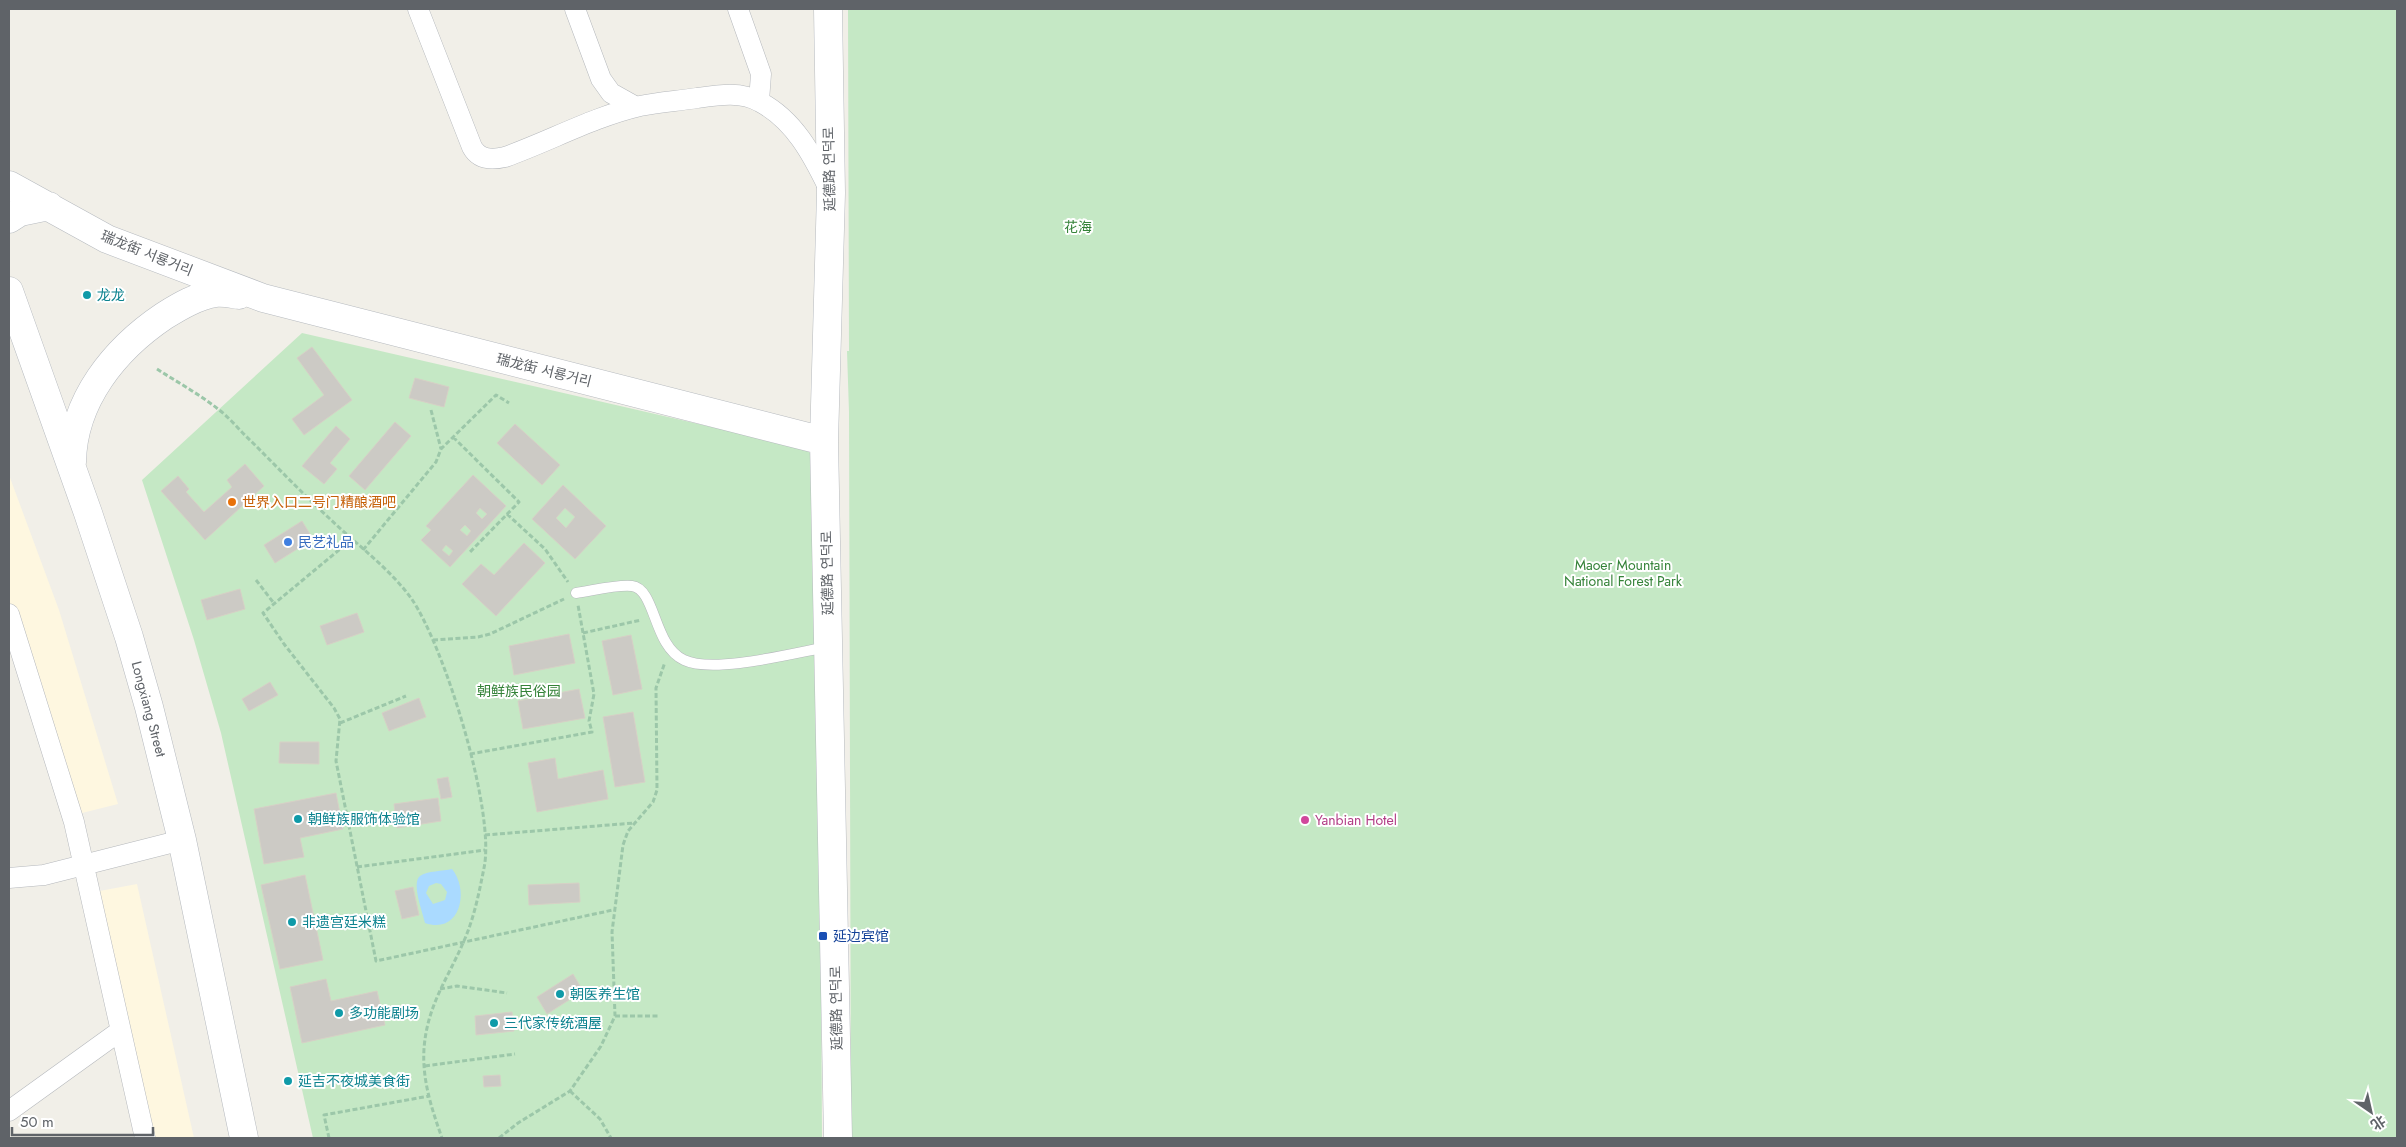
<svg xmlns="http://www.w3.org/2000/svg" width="2406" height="1147" font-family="Jost,'Noto Sans SC','Noto Sans KR',sans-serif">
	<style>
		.commercial { fill: #fef7e0 }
		.green { fill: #c5e8c5 }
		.water { fill: #aadaff; fill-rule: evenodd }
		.building { fill: #cccac5; stroke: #d6d1c6; fill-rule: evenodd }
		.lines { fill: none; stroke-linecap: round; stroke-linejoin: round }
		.lane-casing { stroke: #b5b8bc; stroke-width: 11 }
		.street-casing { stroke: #b5b8bc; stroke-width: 21 }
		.secondary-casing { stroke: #b6babf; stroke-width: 29 }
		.path { stroke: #9cc7a9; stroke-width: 3; stroke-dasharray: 5 2.5; stroke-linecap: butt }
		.lane { stroke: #fff; stroke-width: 10 }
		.street { stroke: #fff; stroke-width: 20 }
		.secondary { stroke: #fff; stroke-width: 28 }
		.culture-dot { fill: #0f9aa8; stroke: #fff; stroke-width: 2 }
		.food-dot { fill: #e8710a; stroke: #fff; stroke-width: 2 }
		.shop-dot { fill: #3f7fe0; stroke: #fff; stroke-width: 2 }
		.hotel-dot { fill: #d1479c; stroke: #fff; stroke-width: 2 }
		.transit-dot { fill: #1a4fb4; stroke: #fff; stroke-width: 2 }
		.labels { text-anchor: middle; stroke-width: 4; stroke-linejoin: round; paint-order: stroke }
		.street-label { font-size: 14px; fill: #5f6368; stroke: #fff }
		.park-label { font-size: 14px; fill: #348238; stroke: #fff }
		.culture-label { font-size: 14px; fill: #0d838f; stroke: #fff; text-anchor: start }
		.food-label { font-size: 14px; fill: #c56008; stroke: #fff; text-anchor: start }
		.shop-label { font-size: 14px; fill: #366cbe; stroke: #fff; text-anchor: start }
		.hotel-label { font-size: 14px; fill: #b23c85; stroke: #fff; text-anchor: start }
		.transit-label { font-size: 14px; fill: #164399; stroke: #fff; text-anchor: start }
	</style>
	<rect width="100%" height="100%" fill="#f1efe8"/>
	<!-- commercial -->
	<path class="commercial" d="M9,475L59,610L118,804L70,816L9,611Z
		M137,884L194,1138H145L89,893Z"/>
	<!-- green -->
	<path class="green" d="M848,9H2397V1138H851L849,412L847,351H849Z
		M302,333L807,449L818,464L822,1138H313L221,733L194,640L142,480Z"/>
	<!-- water -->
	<path class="water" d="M452,869C470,891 460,935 425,923C423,913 411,883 420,876C427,871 443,871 452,869ZM436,883L441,884L447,892L445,900L433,904L426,893L429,886Z"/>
	<!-- building -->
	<path class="building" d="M312,347L352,400L304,435L292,419L324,395L297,358Z
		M415,378L449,387L444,407L409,398Z
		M395,422L411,436L365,490L349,476Z
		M515,424L560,465L542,485L497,443Z
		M336,426L350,439L330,463L337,469L324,484L302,466Z
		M245,464L264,486L205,540L161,491L178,476L189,489L186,492L204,512L232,487L227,480Z
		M473,475L506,506L450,567L421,540L431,530L426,526ZM480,508L487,514L482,519L476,513ZM465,525L471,531L467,536L460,530ZM446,545L453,551L449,556L442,550Z
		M563,485L606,526L575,559L532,519ZM565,508L575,517L566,528L556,518Z
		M302,521L313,539L275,563L264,545Z
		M524,543L545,563L496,616L462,584L481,564L494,575Z
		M240,589L245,609L207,620L201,600Z
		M357,613L364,632L327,645L320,626Z
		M569,634L575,663L514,675L509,646Z
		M631,635L642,689L613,695L602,641Z
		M270,682L278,695L249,711L242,699Z
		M579,689L585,718L523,729L518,701Z
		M419,698L426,717L389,731L382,713Z
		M633,712L645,782L615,787L603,717Z
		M280,742H319V764L279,763Z
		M555,758L558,779L603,770L608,799L537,812L528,763Z
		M448,777L452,797L441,799L437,779Z
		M336,793L343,829L300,838L304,857L264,864L254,809Z
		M438,798L441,821L397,828L394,804Z
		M305,875L323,960L280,969L261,885Z
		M579,883L580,902L529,905L528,885Z
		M413,887L419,915L402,919L395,891Z
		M573,974L583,991L547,1014L537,997Z
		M326,979L331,1001L377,991L385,1025L302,1043L290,987Z
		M512,1012L514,1031L476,1035L475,1016Z
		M500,1075L501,1086L484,1087L483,1076Z"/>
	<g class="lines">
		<defs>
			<path id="lane" d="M576,593C591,591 618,584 632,586C656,589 653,646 684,660C713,674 794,653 827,647"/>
			<path id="street" d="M418,9L472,147C479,160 492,160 505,157C550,141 593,117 640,106C659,102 678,101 697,98C718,95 741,91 760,102C794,120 812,154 828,187
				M575,9L601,79L611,93L636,107
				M738,9L761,74L759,101
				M9,614L74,822L145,1138
				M9,878L44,875L182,840
				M9,1111L120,1031"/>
			<path id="secondary" d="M828,9L831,193L824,441L838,1138
				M9,185L107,239L263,298L824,441
				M9,219L20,212L49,206
				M9,291L88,513L129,637L149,707L182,840L244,1138
				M72,462C73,400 115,349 164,316C180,306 197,296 216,293C223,292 232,294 239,295"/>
		</defs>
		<!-- lane casing -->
		<use href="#lane" class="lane-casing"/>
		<!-- street casing -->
		<use href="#street" class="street-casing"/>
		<!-- secondary casing -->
		<use href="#secondary" class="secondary-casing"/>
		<!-- path -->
		<path class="path" d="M157,369C177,382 199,394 218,409C230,418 240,431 251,441C277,467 302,493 329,518C356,544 389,568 411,598C444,645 496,812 484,868C479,893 474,919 463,943C447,980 427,1006 424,1049C422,1080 432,1110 442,1138
			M431,410L441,449
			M453,437L519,502L470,552
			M507,514L545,549L568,582
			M351,540L263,613L284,644L334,708L340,719L336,761L376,961L613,910
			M363,550L436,462L441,449L496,395L509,403
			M256,580L273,602
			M583,633L641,620
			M433,640L478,637L490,634L564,599
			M340,723L406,696
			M470,754L592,732L589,721L594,694L578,605
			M485,835L634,823
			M357,867L485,850
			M440,989L457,986L507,993
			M615,1016H659
			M425,1066L515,1054
			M570,1091L600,1119L611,1138
			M329,1138L324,1115L429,1096
			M499,1138L518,1123L570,1091L601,1046L615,1016L612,932L623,845L628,831L653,802L657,790L656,688L665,662"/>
		<!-- lane -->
		<use href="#lane" class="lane"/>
		<!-- street -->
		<use href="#street" class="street"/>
		<!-- secondary -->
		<use href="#secondary" class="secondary"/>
	</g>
	<!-- markers -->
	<g class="culture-dot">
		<circle cx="87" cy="295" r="5"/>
		<circle cx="298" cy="819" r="5"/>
		<circle cx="292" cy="922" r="5"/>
		<circle cx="560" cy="994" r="5"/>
		<circle cx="339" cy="1013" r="5"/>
		<circle cx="494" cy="1023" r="5"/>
		<circle cx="288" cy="1081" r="5"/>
	</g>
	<circle class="food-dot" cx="232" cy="502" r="5"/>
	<circle class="shop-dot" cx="288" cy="542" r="5"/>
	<circle class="hotel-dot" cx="1305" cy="820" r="5"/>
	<rect class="transit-dot" x="818" y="931" width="10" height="10" rx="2.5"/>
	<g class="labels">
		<!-- street labels -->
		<g class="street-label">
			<text transform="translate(829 169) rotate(-91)" y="5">延德路 연덕로</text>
			<text transform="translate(147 253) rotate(22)" y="5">瑞龙街 서룡거리</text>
			<text transform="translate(544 370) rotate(14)" y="5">瑞龙街 서룡거리</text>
			<text transform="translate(827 573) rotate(-91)" y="5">延德路 연덕로</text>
			<text transform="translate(149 709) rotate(75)" y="5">Longxiang Street</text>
			<text transform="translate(836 1008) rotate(-91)" y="5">延德路 연덕로</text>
		</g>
		<!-- park labels -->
		<g class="park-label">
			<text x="1078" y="232">花海</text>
			<text x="1623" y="570">Maoer Mountain<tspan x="1623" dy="16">National Forest Park</tspan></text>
			<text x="519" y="696">朝鲜族民俗园</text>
		</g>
		<!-- culture labels -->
		<g class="culture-label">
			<text x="97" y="300">龙龙</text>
			<text x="308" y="824">朝鲜族服饰体验馆</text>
			<text x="302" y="927">非遗宫廷米糕</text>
			<text x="570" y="999">朝医养生馆</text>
			<text x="349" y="1018">多功能剧场</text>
			<text x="504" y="1028">三代家传统酒屋</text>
			<text x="298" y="1086">延吉不夜城美食街</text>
		</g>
		<!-- food labels -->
		<g class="food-label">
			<text x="242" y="507">世界入口二号门精酿酒吧</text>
		</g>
		<!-- shop labels -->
		<g class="shop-label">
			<text x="298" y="547">民艺礼品</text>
		</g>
		<!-- hotel labels -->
		<g class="hotel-label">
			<text x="1315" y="825">Yanbian Hotel</text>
		</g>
		<!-- transit labels -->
		<g class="transit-label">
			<text x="833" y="941">延边宾馆</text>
		</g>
	</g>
	<!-- border -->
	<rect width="2406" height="1147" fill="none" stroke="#5f6368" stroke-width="20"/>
	<!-- north arrow -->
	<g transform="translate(2371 1112) rotate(146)" stroke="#ffffff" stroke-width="4" paint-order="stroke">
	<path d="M0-4L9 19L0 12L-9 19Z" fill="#5f6368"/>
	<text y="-8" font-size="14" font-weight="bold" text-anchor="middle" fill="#5f6368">北</text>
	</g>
	<!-- scale -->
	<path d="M12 1127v8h141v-8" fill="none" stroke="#5f6368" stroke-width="2.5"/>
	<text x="20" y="1127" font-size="15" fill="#5f6368" stroke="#ffffff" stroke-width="4" paint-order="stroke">50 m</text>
</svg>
